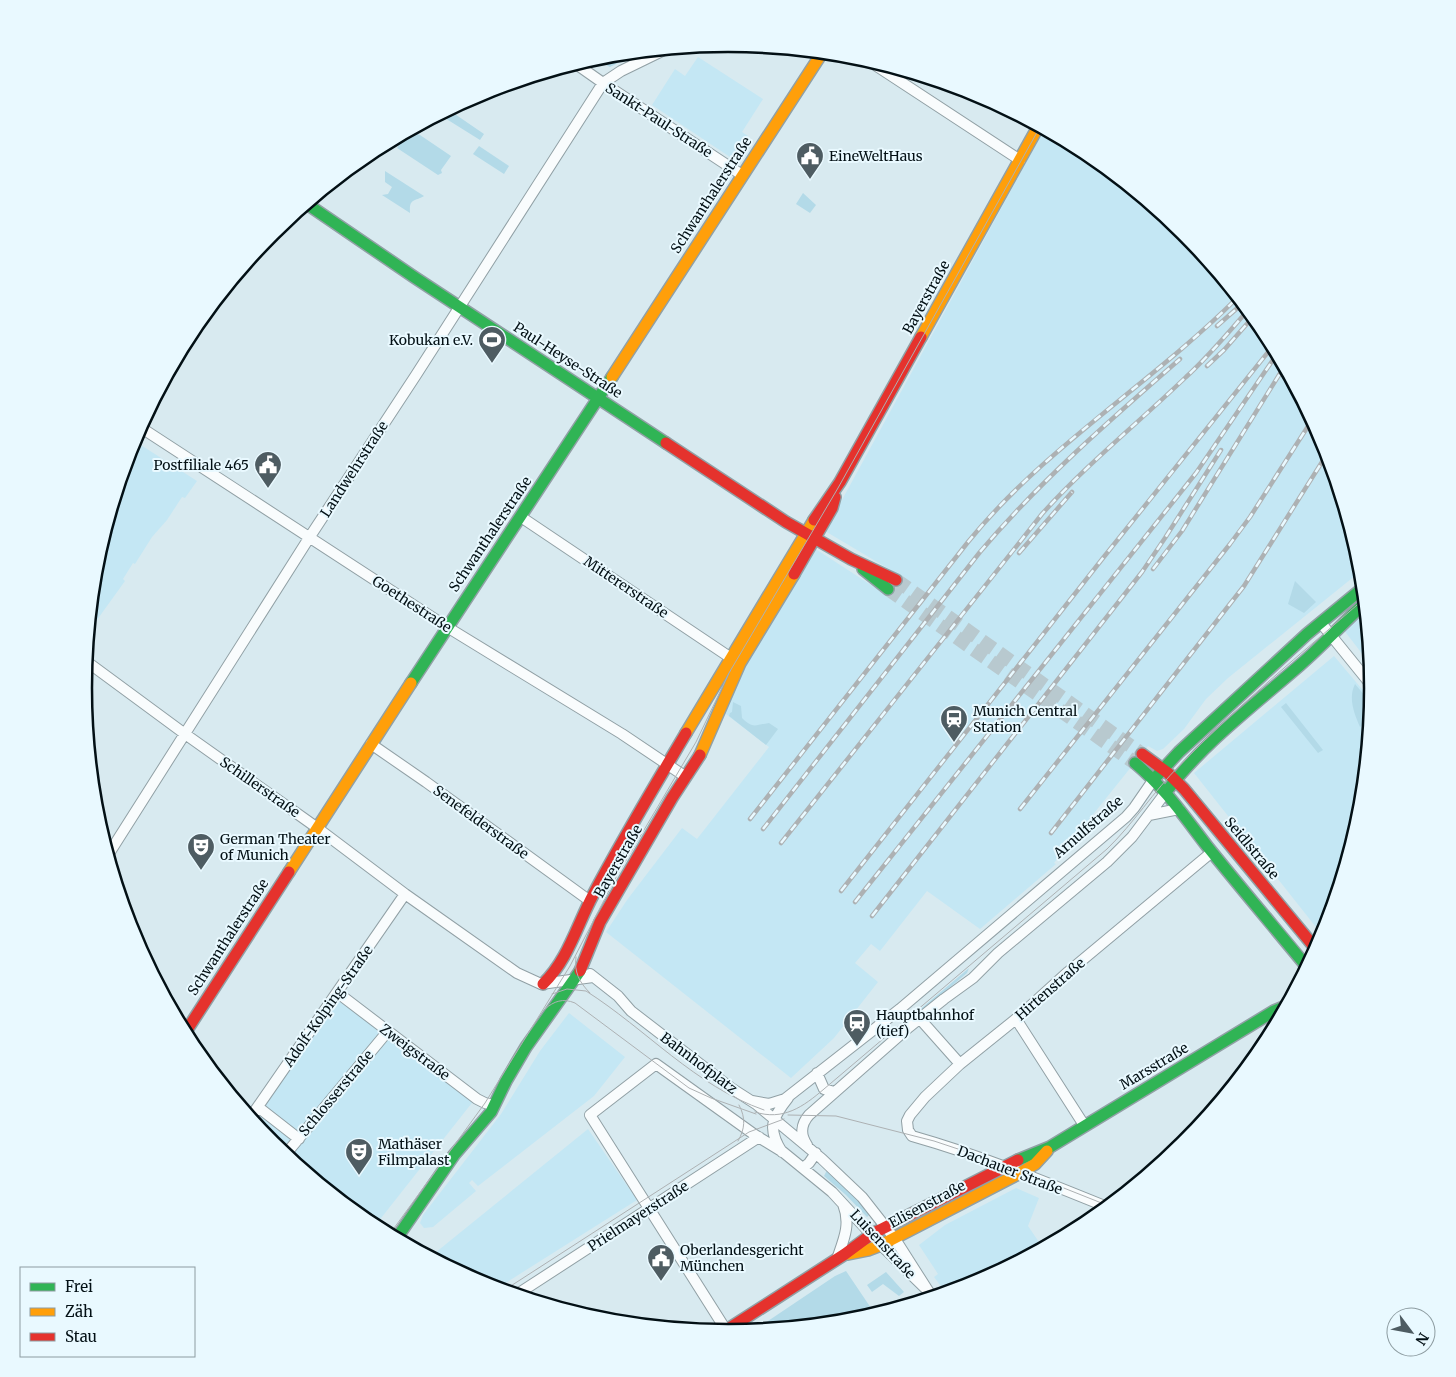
<svg xmlns="http://www.w3.org/2000/svg" width="1456" height="1377" font-family="Merriweather,serif">
	<style>
		.built { fill: #c4e7f4 }
		.green { fill: #b3dae8 }
		.lines { fill: none; stroke-linecap: round; stroke-linejoin: round }
		.secondary-tunnel { stroke: #b8c9cf; stroke-width: 14; stroke-dasharray: 14 7; stroke-linecap: butt }
		.street-casing { stroke: #91a0a5; stroke-width: 12 }
		.fast-casing { stroke: #91a0a5; stroke-width: 14 }
		.slow-casing { stroke: #91a0a5; stroke-width: 14 }
		.jam-casing { stroke: #91a0a5; stroke-width: 14 }
		.street { stroke: #f9fcfd; stroke-width: 10 }
		.fast { stroke: #30b455; stroke-width: 11 }
		.slow { stroke: #ff9f0a; stroke-width: 11 }
		.jam { stroke: #e5322d; stroke-width: 11 }
		.tram { stroke: #adb1b3; stroke-width: 1 }
		.rail-casing { stroke: #adb1b3; stroke-width: 4.5 }
		.rail { stroke: #e9f9ff; stroke-width: 2.5; stroke-dasharray: 8; stroke-linecap: butt }
		.labels { text-anchor: middle; stroke-width: 4; stroke-linejoin: round; paint-order: stroke }
		.street-label { font-size: 14px; fill: #031015; stroke: #e9f9ff }
		.poi-label { font-size: 14px; fill: #031015; stroke: #e9f9ff; text-anchor: start }
		.rim { fill: none; stroke: #031015; stroke-width: 2.5 }
	</style>
	<rect width="100%" height="100%" fill="#d8eaf0"/>
	<!-- built -->
	<path class="built" d="M698,57L763,99L742,132L748,136L742,144L745,146L740,154L737,152L733,159L652,105L675,69L685,76Z
		M1044,130L1086,153L1184,233L1264,331L1324,442L1360,563L1361,571L1228,678L1206,699L1184,729L1163,749L1157,751L1148,746L1054,863L1056,864L980,929L927,891L880,951L871,944L855,963L878,982L834,1038L791,1078L606,932L627,900L682,828L697,839L769,747L722,711L734,679L814,548L885,594L899,575L825,531Z
		M133,440L197,481L185,498L182,497L167,520L152,537L135,564L133,563L123,579L125,581L89,631L96,562Z
		M1365,611L1370,664L1343,629Z
		M1334,656L1372,701L1360,815L1323,936L1194,773Z
		M337,1000L475,1099L374,1227L272,1144L252,1120Z
		M569,1013L625,1057L594,1096L478,1186L472,1180L469,1183L476,1191L433,1227L424,1228L420,1223L423,1215L501,1114L540,1051Z
		M588,1129L637,1200L496,1289L481,1284L430,1257Z
		M1016,1188L1039,1198L1028,1226L1043,1248L974,1284L946,1293L934,1277L938,1274L919,1245L945,1225Z"/>
	<!-- green -->
	<path class="green" d="M639,52L610,67L606,65L603,56Z
		M449,110L484,134L480,140L440,115Z
		M411,130L412,132L420,135L451,156L441,170L442,173L438,175L397,148L407,132Z
		M479,146L509,166L504,174L473,154Z
		M385,171L424,196C414,202 409,198 410,213L382,195L388,194L392,187L385,182Z
		M803,193L816,205L810,213L796,204Z
		M1295,581L1316,602L1304,613L1288,604Z
		M1355,684L1371,703L1370,719L1360,727C1354,713 1348,698 1355,684Z
		M733,702L741,706L742,718C753,729 755,725 769,723L778,729L766,745L729,716L730,713L732,712Z
		M1286,703L1323,750L1318,753L1281,707Z
		M969,968L967,973L921,1012L913,1022L910,1018Z
		M827,1170L849,1191L870,1214L867,1217L846,1195L824,1176Z
		M846,1271L875,1314L853,1321L753,1331L835,1276Z
		M886,1272L904,1292L899,1296L883,1284L872,1292L867,1285Z"/>
	<g class="lines">
		<!-- secondary-tunnel -->
		<path class="secondary-tunnel" d="M896,580L1142,754
			M888,589L1135,763"/>
		<defs>
			<path id="street" d="M869,61L1020,160
				M576,64L603,83L742,175
				M140,427L447,627L622,734L686,777
				M521,517L731,658
				M1321,623L1372,686
				M86,661L185,734L316,827L405,894L517,973L541,984L593,977
				M371,744L426,782L590,901
				M1149,815L1179,809
				M108,855L309,538L416,375L603,83L621,71L664,50
				M590,974L618,996L631,1011L731,1088L756,1104L822,1159L862,1197L895,1239L932,1297
				M338,993L477,1099L485,1103L494,1105
				M920,1019L960,1064
				M1016,1019L1084,1125
				M817,1073L824,1089L834,1092
				M752,1101L769,1104L785,1099L900,1009L1126,817L1134,808L1154,779
				M258,1107L299,1139
				M250,1118L405,894
				M807,1145C800,1135 801,1124 809,1115L909,1027L944,999L973,978L998,953L1107,862L1132,837L1166,792
				M782,1152C767,1129 772,1118 788,1098
				M285,1155L388,1031
				M803,1168L809,1163L816,1153
				M1107,1207C1043,1181 979,1155 912,1136L908,1130L907,1121L910,1115L925,1097L960,1064L1016,1019L1068,972L1212,852
				M837,1259C844,1239 851,1224 843,1204
				M516,1295L759,1137
				M726,1330L590,1115L656,1064L755,1135L783,1152L832,1192L881,1245L925,1288"/>
			<path id="fast" d="M307,204L414,277L666,443
				M863,569L888,589
				M411,683L612,377
				M1135,763C1166,789 1183,815 1207,846C1240,887 1274,927 1307,967
				M1154,779L1179,752L1307,634L1363,588
				M1166,792C1204,742 1253,706 1300,665C1322,646 1342,624 1364,604
				M1018,1160L1050,1147L1274,1011L1286,1006
				M396,1239L454,1155L491,1112L506,1081L526,1047L580,971"/>
			<path id="slow" d="M921,337L1038,127
				M612,377L822,53
				M686,733L814,520
				M700,755L740,663L794,574
				M289,872L411,683
				M848,1254L868,1250L881,1245L1020,1173L1035,1164L1047,1151"/>
			<path id="jam" d="M666,443L786,522L851,559L896,580
				M814,520L840,482L921,337
				M794,574L832,508L835,497
				M1142,754L1168,773L1184,789L1316,949
				M580,971L600,922L672,798L700,755
				M543,984C568,960 577,925 593,895C622,840 654,787 686,733
				M185,1033L289,872
				M722,1333L845,1254L872,1234L1018,1160"/>
		</defs>
		<!-- street casing -->
		<use href="#street" class="street-casing"/>
		<!-- fast casing -->
		<use href="#fast" class="fast-casing"/>
		<!-- slow casing -->
		<use href="#slow" class="slow-casing"/>
		<!-- jam casing -->
		<use href="#jam" class="jam-casing"/>
		<!-- street -->
		<use href="#street" class="street"/>
		<!-- fast -->
		<use href="#fast" class="fast"/>
		<!-- slow -->
		<use href="#slow" class="slow"/>
		<!-- jam -->
		<use href="#jam" class="jam"/>
		<!-- tram -->
		<path class="tram" d="M576,957C574,972 579,982 590,993
			M552,994L567,989L586,991C646,1029 695,1086 764,1110
			M545,1009C554,1001 563,998 575,1003L689,1088L711,1098L756,1114
			M755,1112C783,1121 803,1107 824,1089L1107,849C1134,823 1153,792 1180,765C1237,706 1302,653 1364,599
			M788,1115L836,1116L934,1141L1006,1165L1109,1206
			M738,1141C745,1129 746,1118 739,1105
			M389,1235L485,1103L570,966L615,879L696,742L729,673L838,488L1040,127
			M503,1291L749,1132L784,1119"/>
		<defs>
			<path id="rail" d="M1217,326L1242,304
				M1207,366L1224,350L1253,317
				M1019,553L1072,492
				M1153,569L1182,531L1284,367
				M1020,809L1230,544L1250,517L1312,420
				M750,819L968,542C1045,447 1151,384 1237,298
				M763,829L980,552C1040,481 1110,420 1180,359
				M1051,833L1244,586L1327,454
				M781,843L1042,514C1086,465 1138,423 1186,377C1208,357 1228,333 1248,310
				M841,891L1103,558L1273,346
				M855,902L1196,473L1277,354
				M872,916L1142,572L1165,538L1221,450"/>
		</defs>
		<!-- rail casing -->
		<use href="#rail" class="rail-casing"/>
		<!-- rail -->
		<use href="#rail" class="rail"/>
	</g>
	<!-- icons -->
	<defs>
		<symbol id="civic-pin" viewBox="-11 -11 22 30"><path d="M0 17L-7.5 6A9.5 9.5 0 1 1 7.5 6Z" fill="#4e5c62" stroke="#e9f9ff"/><path d="M-.6-6.5H3V-4.5H.6V-3L4-1V1h2V6H-6V1h2V-1L-.6-3ZM-1.2 2.5V6h2.4V2.5Z" fill="#fff"/></symbol>
		<symbol id="stadium-pin" viewBox="-11 -11 22 30"><path d="M0 17L-7.5 6A9.5 9.5 0 1 1 7.5 6Z" fill="#4e5c62" stroke="#e9f9ff"/><path d="M0-5a6.5 5 0 1 0 0 10a6.5 5 0 1 0 0-10ZM-3.5-1.8h7v3.6h-7Z" fill="#fff"/></symbol>
		<symbol id="station-pin" viewBox="-11 -11 22 30"><path d="M0 17L-7.5 6A9.5 9.5 0 1 1 7.5 6Z" fill="#4e5c62" stroke="#e9f9ff"/><path d="M-3-6H3Q5-6 5-4V2Q5 4 3 4L4.5 6H3L1.5 4h-3L-3 6H-4.5L-3 4Q-5 4-5 2V-4Q-5-6-3-6ZM-3.5-4v3h7v-3ZM-3.5 1v1.5H-2V1ZM2 1v1.5H3.5V1Z" fill="#fff"/></symbol>
		<symbol id="theatre-pin" viewBox="-11 -11 22 30"><path d="M0 17L-7.5 6A9.5 9.5 0 1 1 7.5 6Z" fill="#4e5c62" stroke="#e9f9ff"/><path d="M-5-5.5Q0-4 5-5.5V0Q5 5 0 6Q-5 5-5 0ZM-3.3-2.5H-1v1.5H-3.3ZM1-2.5H3.3v1.5H1ZM-2.8 1Q0 5.5 2.8 1Z" fill="#fff"/></symbol>
	</defs>
	<g fill-rule="evenodd">
		<use href="#civic-pin" x="794" y="140" width="32" height="43"/>
		<use href="#stadium-pin" x="476" y="324" width="32" height="43"/>
		<use href="#civic-pin" x="252" y="449" width="32" height="43"/>
		<use href="#station-pin" x="938" y="703" width="32" height="43"/>
		<use href="#theatre-pin" x="185" y="831" width="32" height="43"/>
		<use href="#station-pin" x="841" y="1007" width="32" height="43"/>
		<use href="#theatre-pin" x="343" y="1136" width="32" height="43"/>
		<use href="#civic-pin" x="645" y="1242" width="32" height="43"/>
	</g>
	<g class="labels">
		<!-- street labels -->
		<g class="street-label">
			<text transform="translate(659 120) rotate(33)" y="5">Sankt-Paul-Straße</text>
			<text transform="translate(711 195) rotate(-57)" y="5">Schwanthalerstraße</text>
			<text transform="translate(926 297) rotate(-61)" y="5">Bayerstraße</text>
			<text transform="translate(568 360) rotate(33)" y="5">Paul-Heyse-Straße</text>
			<text transform="translate(354 469) rotate(-57)" y="5">Landwehrstraße</text>
			<text transform="translate(490 534) rotate(-56)" y="5">Schwanthalerstraße</text>
			<text transform="translate(626 587) rotate(34)" y="5">Mittererstraße</text>
			<text transform="translate(412 604) rotate(33)" y="5">Goethestraße</text>
			<text transform="translate(260 787) rotate(35)" y="5">Schillerstraße</text>
			<text transform="translate(481 822) rotate(36)" y="5">Senefelderstraße</text>
			<text transform="translate(1088 827) rotate(-41)" y="5">Arnulfstraße</text>
			<text transform="translate(1252 848) rotate(50)" y="5">Seidlstraße</text>
			<text transform="translate(618 861) rotate(-60)" y="5">Bayerstraße</text>
			<text transform="translate(228 937) rotate(-57)" y="5">Schwanthalerstraße</text>
			<text transform="translate(1050 989) rotate(-41)" y="5">Hirtenstraße</text>
			<text transform="translate(328 1006) rotate(-55)" y="5">Adolf-Kolping-Straße</text>
			<text transform="translate(415 1052) rotate(37)" y="5">Zweigstraße</text>
			<text transform="translate(699 1063) rotate(37)" y="5">Bahnhofplatz</text>
			<text transform="translate(1154 1066) rotate(-31)" y="5">Marsstraße</text>
			<text transform="translate(336 1093) rotate(-50)" y="5">Schlosserstraße</text>
			<text transform="translate(1010 1170) rotate(21)" y="5">Dachauer Straße</text>
			<text transform="translate(927 1204) rotate(-28)" y="5">Elisenstraße</text>
			<text transform="translate(638 1216) rotate(-33)" y="5">Prielmayerstraße</text>
			<text transform="translate(883 1244) rotate(47)" y="5">Luisenstraße</text>
		</g>
		<!-- poi labels -->
		<g class="poi-label">
			<text x="829" y="161">EineWeltHaus</text>
			<text x="473" y="345" text-anchor="end">Kobukan e.V.</text>
			<text x="249" y="470" text-anchor="end">Postfiliale 465</text>
			<text x="973" y="716">Munich Central<tspan x="973" dy="16">Station</tspan></text>
			<text x="220" y="844">German Theater<tspan x="220" dy="16">of Munich</tspan></text>
			<text x="876" y="1020">Hauptbahnhof<tspan x="876" dy="16">(tief)</tspan></text>
			<text x="378" y="1149">Mathäser<tspan x="378" dy="16">Filmpalast</tspan></text>
			<text x="680" y="1255">Oberlandesgericht<tspan x="680" dy="16">München</tspan></text>
		</g>
	</g>
	<!-- crop -->
	<path d="M0 0H1456V1377H0ZM92 688a636 636 0 1 1 1272 0a636 636 0 1 1-1272 0Z" fill="#e9f9ff" fill-rule="evenodd"/>
	<path class="rim" d="M92 688a636 636 0 1 1 1272 0a636 636 0 1 1-1272 0Z"/>
	<!-- legend -->
	<rect x="20" y="1267" width="175" height="90" fill="#e9f9ff" stroke="#8d9ca1"/>
	<rect x="30" y="1283" width="25" height="8" fill="#30b455" stroke="#8d9ca1"/>
	<text x="65" y="1292" font-size="15" fill="#031015">Frei</text>
	<rect x="30" y="1308" width="25" height="8" fill="#ff9f0a" stroke="#8d9ca1"/>
	<text x="65" y="1317" font-size="15" fill="#031015">Zäh</text>
	<rect x="30" y="1333" width="25" height="8" fill="#e5322d" stroke="#8d9ca1"/>
	<text x="65" y="1342" font-size="15" fill="#031015">Stau</text>
	<!-- north arrow -->
	<g transform="translate(1411 1332) rotate(122)"><circle r="24" fill="#e9f9ff" stroke="#8d9ca1"/>
	<path d="M0-4L9 19L0 12L-9 19Z" fill="#4e5c62"/>
	<text y="-8" font-size="14" font-weight="bold" text-anchor="middle" fill="#031015">N</text>
	</g>
</svg>
